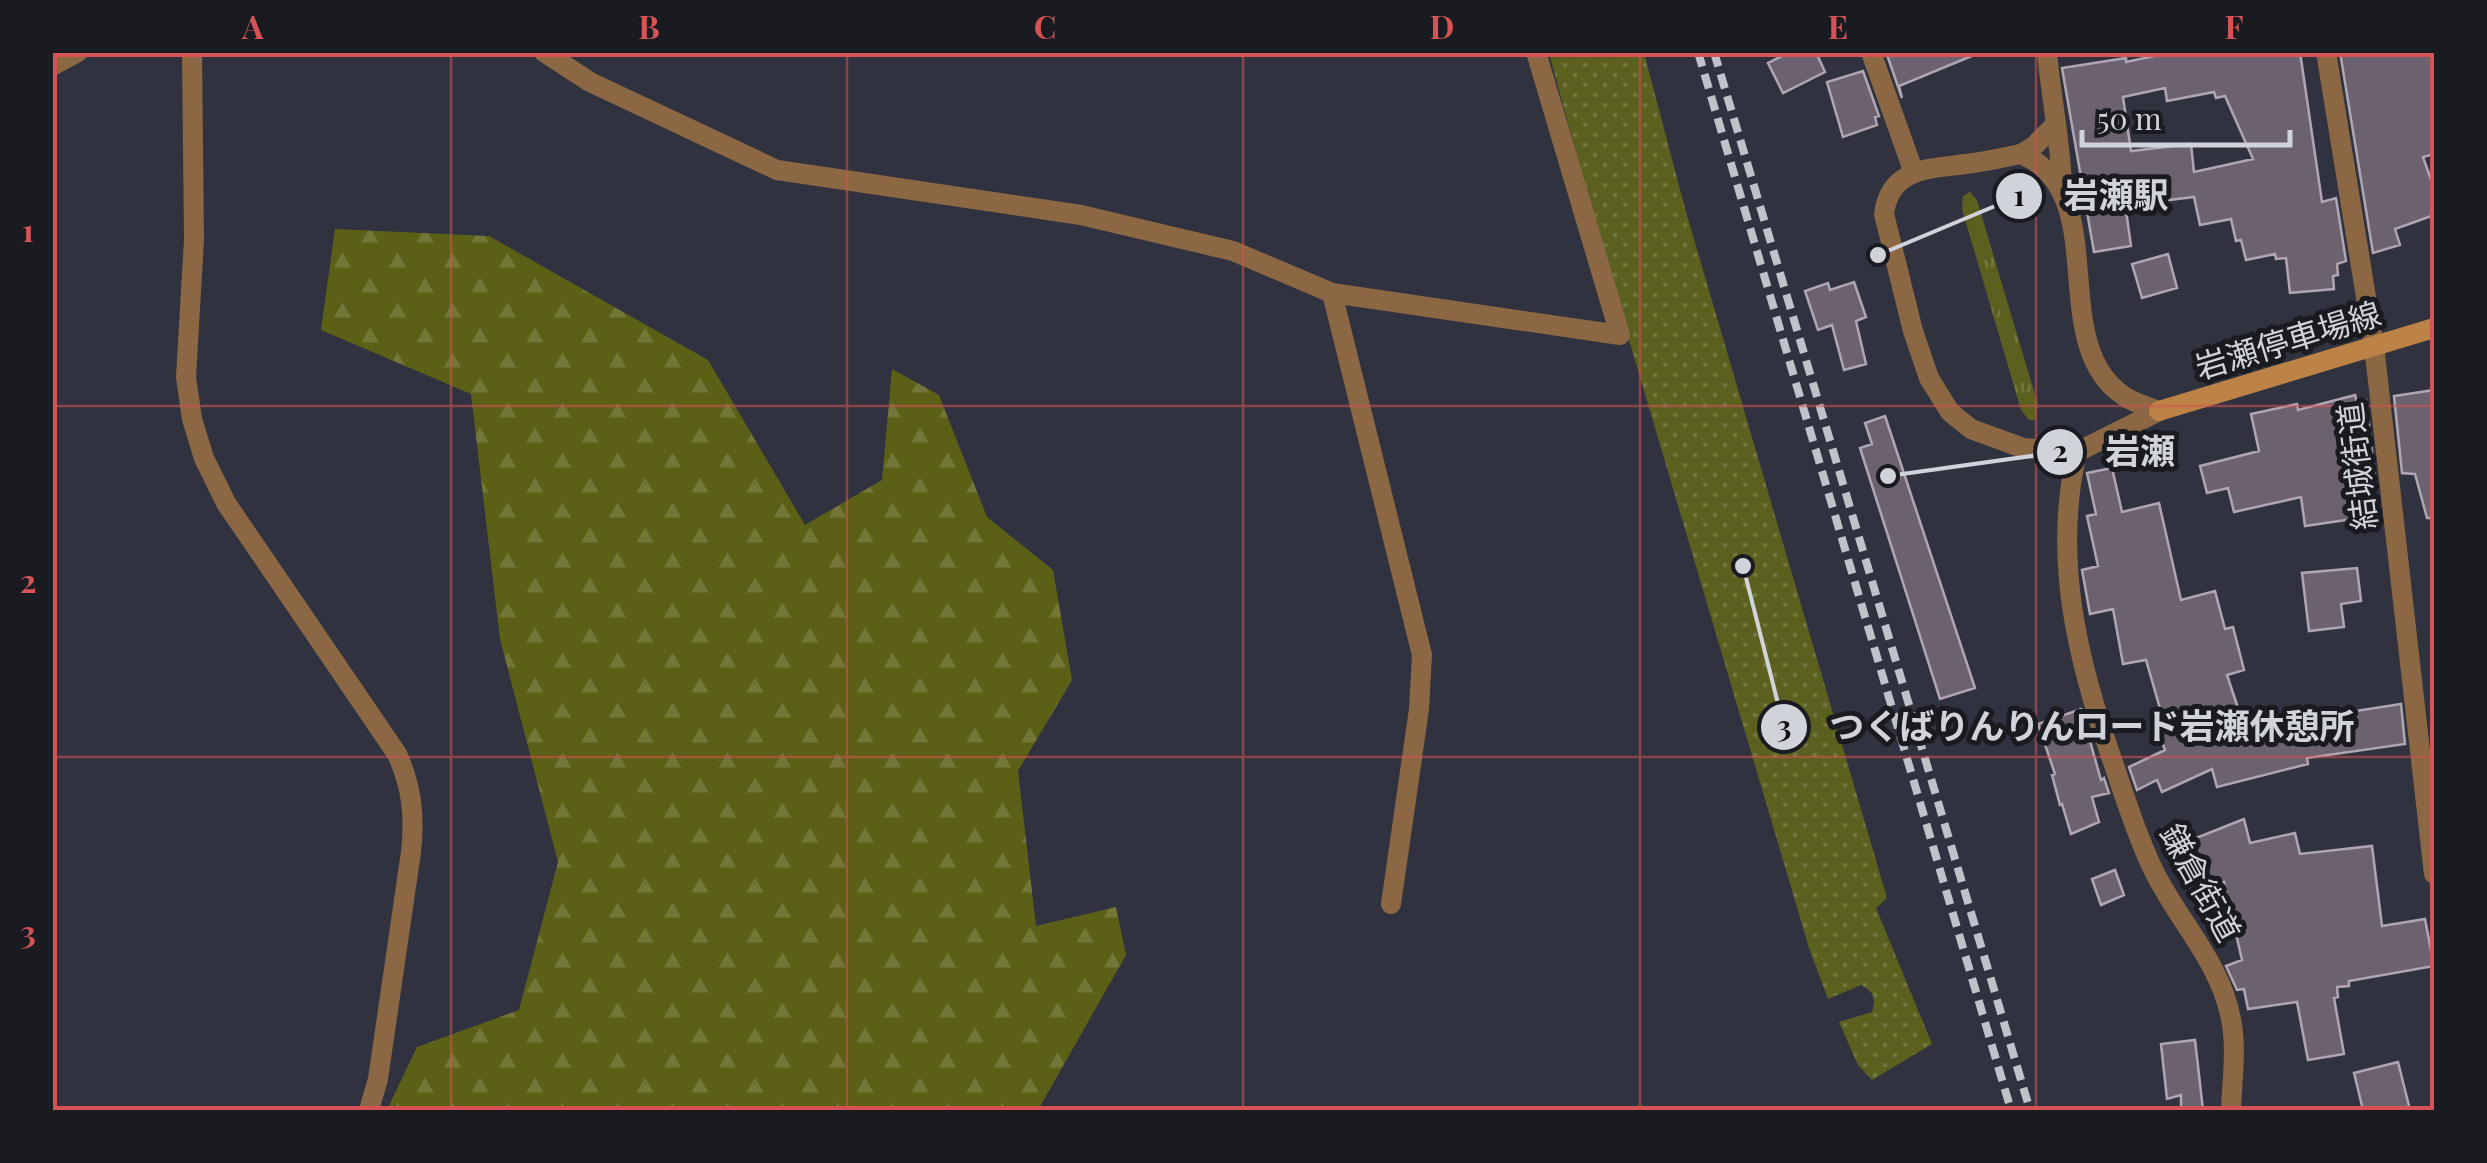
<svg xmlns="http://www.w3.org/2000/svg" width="2487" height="1163" font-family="'Playfair Display','Noto Sans JP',serif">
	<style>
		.grass { fill: url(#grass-tufts) }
		.forest { fill: url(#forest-firs) }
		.park { fill: url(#park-dots) }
		.building { fill: #6c626f; stroke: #b0a6b3; stroke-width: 2.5; fill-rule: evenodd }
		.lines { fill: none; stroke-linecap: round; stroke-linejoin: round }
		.minor { stroke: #8b6743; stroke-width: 20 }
		.tertiary { stroke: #8b6743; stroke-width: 20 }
		.secondary { stroke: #bc8246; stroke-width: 20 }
		.rail { stroke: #c0c2cb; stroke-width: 8; stroke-dasharray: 15 8; stroke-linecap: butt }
		.grid { fill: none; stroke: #d55355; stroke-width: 2.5; stroke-opacity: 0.55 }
		.labels { text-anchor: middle; stroke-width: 10; stroke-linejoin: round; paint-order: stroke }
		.street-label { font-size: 32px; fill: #d1d3db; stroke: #191b21 }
		.leader { fill: none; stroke: #d1d3db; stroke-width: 4 }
		.callout-dot { fill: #d1d3db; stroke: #191b21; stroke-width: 4 }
		.mark-label { font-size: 30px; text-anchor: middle; font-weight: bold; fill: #111 }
		.callout-label { font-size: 35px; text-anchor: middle; font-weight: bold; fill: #d1d3db; stroke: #191b21; stroke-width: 10; stroke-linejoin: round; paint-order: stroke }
		.neatline { fill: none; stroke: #d55355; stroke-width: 4 }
		.grid-label { font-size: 32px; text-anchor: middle; font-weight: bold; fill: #d55355 }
	</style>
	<defs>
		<pattern id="grass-tufts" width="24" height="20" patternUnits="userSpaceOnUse" patternTransform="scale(2.5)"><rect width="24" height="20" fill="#5c601f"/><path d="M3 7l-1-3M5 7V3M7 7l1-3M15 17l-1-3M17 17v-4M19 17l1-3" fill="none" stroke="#72763f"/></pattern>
		<pattern id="forest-firs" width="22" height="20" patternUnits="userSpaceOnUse" patternTransform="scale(2.5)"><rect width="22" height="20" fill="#5c6016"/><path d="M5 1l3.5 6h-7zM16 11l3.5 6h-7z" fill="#727637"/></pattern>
		<pattern id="park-dots" width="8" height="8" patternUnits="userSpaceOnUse" patternTransform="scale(2.5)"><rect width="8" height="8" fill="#5c601f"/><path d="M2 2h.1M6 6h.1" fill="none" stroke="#72763f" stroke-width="1.8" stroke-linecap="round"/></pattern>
	</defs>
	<rect width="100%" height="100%" fill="#30333f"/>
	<!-- grass -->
	<path class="grass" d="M1970,192L1977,200L2038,405L2035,420H2029L2021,410L1962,209L1963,196Z"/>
	<!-- forest -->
	<path class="forest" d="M335,229L489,236L708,360L805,525L882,480L892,369L939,395L987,517L1053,570L1072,680L1018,771L1036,926L1116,907L1126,955L1038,1110H387L417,1047L519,1010L558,862L500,639L471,394L321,330Z"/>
	<!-- park -->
	<path class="park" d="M1549,53H1644L1686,212L1887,898L1876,908L1932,1044L1872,1080L1858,1065L1839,1022L1872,1012C1876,997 1874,992 1861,985L1828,999L1809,948L1603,252Z"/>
	<!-- building -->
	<path class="building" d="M1790,52H1816L1825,72L1783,93L1768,63Z
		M1886,52H1978L1979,53L1899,86L1902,98Z
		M2173,52H2300L2322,202L2336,198L2346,261L2337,264L2338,275L2333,276L2334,289L2290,293L2286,258L2276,259L2275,254L2246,260L2241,240L2236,241L2231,219L2200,225L2194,197L2169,200V197L2125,203L2131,246L2094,252L2062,68L2126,58V62ZM2165,88L2167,101L2214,92L2216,98L2225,96L2253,159L2194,172L2191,144L2131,151L2123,97Z
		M2340,52H2434V154L2423,157L2434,188V215L2395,229L2400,245L2373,253Z
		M1863,71L1879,116L1875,117L1877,125L1843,137L1827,82Z
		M2168,254L2177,288L2142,298L2132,264Z
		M1854,282L1866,317L1856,321L1866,364L1844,370L1832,325L1818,330L1805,291L1828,283L1830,290Z
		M2434,390V518H2427L2415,474L2402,473L2394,396Z
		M2355,395L2357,402L2366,400L2375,478L2348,484L2353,519L2305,526L2301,497L2234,512L2228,488L2207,493L2200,466L2259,451L2251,414L2297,404L2298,410Z
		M1885,416L1975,688L1940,699L1860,448L1872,444L1865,423Z
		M2112,468L2122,512L2159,503L2181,600L2215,591L2225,629L2233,627L2244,670L2227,675L2250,744L2319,727L2317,717L2401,704L2405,744L2307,758L2308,764L2217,787L2212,769L2162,792L2157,780L2137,790L2129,767L2165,750L2155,722L2163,719L2146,660L2123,664L2113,609L2090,614L2082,570L2098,566L2087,516L2096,514L2087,473Z
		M2357,568L2361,601L2341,604L2344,627L2309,631L2302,573Z
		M2081,709L2101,780L2104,778L2109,793L2092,797L2099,822L2071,834L2062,804L2060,805L2052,775L2055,774L2038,724Z
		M2244,819L2250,843L2295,833L2300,854L2372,846L2382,926L2425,919L2434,966L2349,981V986L2337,987L2338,997L2334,998L2344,1054L2308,1060L2297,1002L2248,1009L2244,989L2237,990L2226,966L2242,960L2224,882L2192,894L2181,865L2188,862L2181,844Z
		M2115,870L2124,895L2101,905L2092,879Z
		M2195,1040L2203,1110H2181V1095L2167,1099L2161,1044Z
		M2398,1062L2410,1110H2363L2354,1073Z"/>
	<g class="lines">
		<!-- minor -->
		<path class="minor" d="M192,52L194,240L186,377L192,419L204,458L226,503L397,754C412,787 415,816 411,852L378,1079L369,1110
			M544,52L590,82L777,170L1081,215L1233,251L1332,293L1620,335L1536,52
			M1871,52L1914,173
			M2047,52C2051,98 2061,143 2062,188
			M2326,52L2374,346L2434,874
			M52,66L78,52
			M2021,154L2034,146L2054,126
			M1332,293L1422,655L1419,709L1391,904
			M2077,452C2052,559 2078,663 2114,765C2125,798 2136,833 2151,865C2175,918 2220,960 2231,1019C2237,1048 2232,1081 2231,1110"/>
		<!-- tertiary -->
		<path class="tertiary" d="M2021,154C2115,193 2044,343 2124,396C2134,403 2148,407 2159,411L2077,452L2023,448L1971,429L1950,412L1929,378L1913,331L1884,214C1890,165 1934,169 1973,163C1989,161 2005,157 2021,154Z"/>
		<!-- secondary -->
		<path class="secondary" d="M2159,411L2434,328"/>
		<!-- rail -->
		<path class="rail" d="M1698,52L2011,1110
			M1714,52L2030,1110"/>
	</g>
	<!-- grid -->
	<path class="grid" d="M451,52V1110M847,52V1110M1243,52V1110M1640,52V1110M2036,52V1110M52,406H2434M52,757H2434"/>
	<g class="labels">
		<!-- street labels -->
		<g class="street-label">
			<text transform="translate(2288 341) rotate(-17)" y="11">岩瀬停車場線</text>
			<text transform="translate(2358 466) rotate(-97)" y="11">結城街道</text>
			<text transform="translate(2200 883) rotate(61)" y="11">鎌倉街道</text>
		</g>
	</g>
	<!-- callouts -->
	<path class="leader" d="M1878 255L2019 196M1888 476L2060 452M1743 566L1784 727"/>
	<g class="callout-dot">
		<circle cx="1878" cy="255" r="10"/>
		<circle cx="1888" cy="476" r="10"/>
		<circle cx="1743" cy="566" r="10"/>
		<circle cx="2019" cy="196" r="25"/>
		<circle cx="2060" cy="452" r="25"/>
		<circle cx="1784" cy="727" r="25"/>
	</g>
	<g class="mark-label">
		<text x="2019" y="206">1</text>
		<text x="2060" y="462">2</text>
		<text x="1784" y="737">3</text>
	</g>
	<g class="callout-label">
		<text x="2116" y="208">岩瀬駅</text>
		<text x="2140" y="464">岩瀬</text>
		<text x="2092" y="739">つくばりんりんロード岩瀬休憩所</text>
	</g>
	<!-- border -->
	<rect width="2487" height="1163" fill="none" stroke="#191b21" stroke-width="110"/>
	<!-- scale -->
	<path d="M2082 130v15h208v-15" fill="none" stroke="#d1d3db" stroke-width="5"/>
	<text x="2097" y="130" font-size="30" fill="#d1d3db" stroke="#191b21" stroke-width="8" paint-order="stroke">50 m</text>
	<rect x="55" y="55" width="2377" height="1053" class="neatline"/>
	<g class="grid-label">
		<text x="253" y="39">A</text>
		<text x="649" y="39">B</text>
		<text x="1045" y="39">C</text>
		<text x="1442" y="39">D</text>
		<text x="1838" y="39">E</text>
		<text x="2234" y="39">F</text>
		<text x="28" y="242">1</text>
		<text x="28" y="593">2</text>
		<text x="28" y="944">3</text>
	</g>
</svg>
